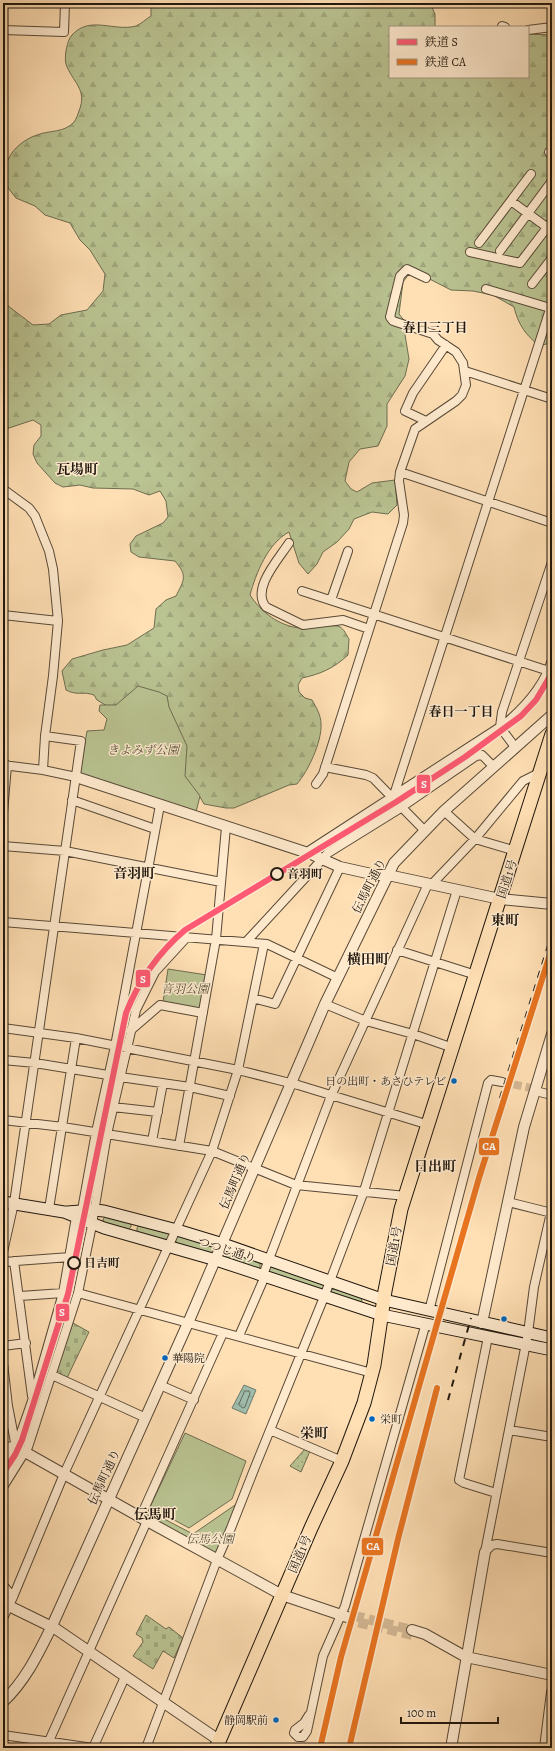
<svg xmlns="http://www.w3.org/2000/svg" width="555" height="1751" font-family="Alegreya,'Noto Serif JP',serif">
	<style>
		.grass { fill: url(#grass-dots); stroke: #6d6d50 }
		.forest { fill: url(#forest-firs); stroke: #6d6d50 }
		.cemetery { fill: url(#cemetery-stones); stroke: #6d6d50 }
		.green { fill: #bac392; stroke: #6d6d50 }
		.water { fill: url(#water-ripples); stroke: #6d7b6d }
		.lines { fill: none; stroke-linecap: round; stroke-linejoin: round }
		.shore { stroke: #606a5d; stroke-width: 1 }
		.minor-tunnel { stroke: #d2b793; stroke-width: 8; stroke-dasharray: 8 4; stroke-linecap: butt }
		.tertiary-tunnel { stroke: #d2b793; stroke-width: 10; stroke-dasharray: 10 5; stroke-linecap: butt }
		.minor-casing { stroke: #584937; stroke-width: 10 }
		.tertiary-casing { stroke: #584937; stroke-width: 12 }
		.secondary-casing { stroke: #20170d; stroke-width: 13 }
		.trunk-casing { stroke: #20170d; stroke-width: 15 }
		.minor { stroke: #ffeace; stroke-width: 8 }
		.tertiary { stroke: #ffeace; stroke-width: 10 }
		.secondary { stroke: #ffeace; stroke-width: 11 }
		.trunk { stroke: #ffdfb4; stroke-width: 13 }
		.rail { stroke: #20170d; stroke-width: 2; stroke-dasharray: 7 7; stroke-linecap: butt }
		.rail-1-casing { stroke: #ffeace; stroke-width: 9 }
		.rail-2-casing { stroke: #ffeace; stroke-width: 9 }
		.rail-1 { stroke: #ff5973; stroke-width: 6 }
		.rail-2 { stroke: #e97420; stroke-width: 6 }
		.stop-dot { fill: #ffeace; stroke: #20170d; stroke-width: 2 }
		.bus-dot { fill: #0065bd; stroke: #ffeace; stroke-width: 1.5 }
		.labels { text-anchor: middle; stroke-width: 3; stroke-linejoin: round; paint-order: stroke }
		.bus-label { font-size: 11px; fill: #20170d; stroke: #ffeace; text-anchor: end }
		.park-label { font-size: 12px; font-style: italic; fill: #56533c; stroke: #ffeace }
		.stop-label { font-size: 12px; font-weight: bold; fill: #20170d; stroke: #ffeace; text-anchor: start }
		.street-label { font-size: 12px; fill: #20170d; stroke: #ffeace }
		.neighbourhood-label { font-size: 13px; font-weight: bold; fill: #20170d; stroke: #ffeace }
		.quarter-label { font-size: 14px; font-weight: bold; fill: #20170d; stroke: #ffeace }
		.line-badge { stroke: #ffeace; stroke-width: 1.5 }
		.badge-label { font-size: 11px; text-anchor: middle; font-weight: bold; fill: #fff }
	</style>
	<defs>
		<pattern id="grass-dots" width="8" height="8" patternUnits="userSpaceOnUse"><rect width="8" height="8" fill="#bac392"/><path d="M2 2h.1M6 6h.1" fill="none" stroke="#a0a77d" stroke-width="1.8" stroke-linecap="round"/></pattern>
		<pattern id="forest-firs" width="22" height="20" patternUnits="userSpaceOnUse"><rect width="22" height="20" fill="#bac392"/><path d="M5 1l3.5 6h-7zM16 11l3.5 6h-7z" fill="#a0a77d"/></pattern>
		<pattern id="cemetery-stones" width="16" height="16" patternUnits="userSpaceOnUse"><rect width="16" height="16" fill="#bac392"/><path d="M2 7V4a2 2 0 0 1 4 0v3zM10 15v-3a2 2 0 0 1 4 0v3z" fill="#a0a77d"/></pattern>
		<pattern id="water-ripples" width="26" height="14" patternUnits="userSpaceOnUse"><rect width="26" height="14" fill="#a0bdad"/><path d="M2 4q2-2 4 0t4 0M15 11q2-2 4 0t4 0" fill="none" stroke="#8aa294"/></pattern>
	</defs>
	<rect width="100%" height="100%" fill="#ffdfb4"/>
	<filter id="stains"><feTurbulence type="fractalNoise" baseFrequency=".005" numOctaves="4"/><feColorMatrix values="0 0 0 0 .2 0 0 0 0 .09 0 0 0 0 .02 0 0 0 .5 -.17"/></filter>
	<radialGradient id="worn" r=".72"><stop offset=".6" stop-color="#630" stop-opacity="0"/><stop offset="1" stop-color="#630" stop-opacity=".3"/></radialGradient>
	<!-- grass -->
	<path class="grass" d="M305,1449L310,1451L301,1472L290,1466Z"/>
	<!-- forest -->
	<path class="forest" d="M151,3H430L435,14V27H390V77H528V34L552,35V342L540,346C526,336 518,324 514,307L493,295L473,291L451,290L412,270L403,282L399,314L406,323L405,335L409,359L405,376L387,404V426L378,446L360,449L349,462L345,481L351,489L357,492L372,483L395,480L397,505L388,514L372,512L354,519L349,529L337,542L323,552L317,564L308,574L299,563L289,532C268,543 256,573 250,595C261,612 279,626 300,628C311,630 332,621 340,627C344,629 347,636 349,639L348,655C334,668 321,674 302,678L298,685L299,692L305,698L312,700C316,707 321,715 321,724C322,742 308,771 297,784L289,785L234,808H226L204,804L200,797H195L107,706L97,700L94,695C83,691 77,696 66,690L62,671L72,659L103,650L127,645L154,628L156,609L166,600L176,596C184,580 188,576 175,561L139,557L131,552L130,544L136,536L163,523L168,517L166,501L160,491L149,495L133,489L93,488L80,485L63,487L55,483L37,463L33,454L34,445L41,436V425L33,420L3,430V302L33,325L49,324L61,315L87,310L103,291L105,274L90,250L80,240L70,223L45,215L35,206L16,198L5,184C5,178 5,171 6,166C9,151 24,139 37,135C50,130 64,133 74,122C76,120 78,114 79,111C88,89 72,82 66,64C64,57 67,40 72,35C90,15 114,32 136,26C141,24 146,19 151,16Z"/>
	<!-- cemetery -->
	<path class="cemetery" d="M73,1323L89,1332L67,1378L56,1372Z
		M146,1615L166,1629L169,1627L183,1638L174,1658L163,1651L153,1669L133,1656L143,1642L142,1638L136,1634Z"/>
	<!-- green -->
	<path class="green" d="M138,686L159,692L167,696L169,707L187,746L185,776L200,796L196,812L80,773L87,731L104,730L107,719L99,711L100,705H116Z
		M168,969L207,975L201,1009L163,1002Z
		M106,1216L131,1223V1227L128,1230L104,1223L103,1219Z
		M139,1225L170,1233L168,1240L165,1241L137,1232V1228Z
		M179,1235L215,1247L212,1254L177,1244L175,1239Z
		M231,1251L260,1262V1269L226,1259V1253Z
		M271,1266L324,1285L322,1290L269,1274L268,1269Z
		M334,1289L361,1297L362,1301L361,1303L331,1294V1290Z
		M185,1433L246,1461L232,1499L189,1528L150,1507Z
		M238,1503L217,1560L144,1517L147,1510L193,1534Z"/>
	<!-- water -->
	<path class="water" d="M244,1385L256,1390L246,1414L232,1408Z"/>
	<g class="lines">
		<!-- shore -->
		<path class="shore" d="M245,1391H249L250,1393L245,1407L243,1408L239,1405Z"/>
		<!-- minor-tunnel -->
		<path class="minor-tunnel" d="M502,1082L531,1088"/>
		<!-- tertiary-tunnel -->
		<path class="tertiary-tunnel" d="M412,1635L353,1621L347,1617L355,1616L412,1630"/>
		<defs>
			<path id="minor" d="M502,26L505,27
				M3,30L64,32L65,3
				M528,30L552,27
				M549,152L552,156
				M511,201L552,231
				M479,243L531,174
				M500,251L552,181
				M470,252L520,263L552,221
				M532,284L552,258
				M486,289L550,308
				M465,371L552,399
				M426,421L405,411L413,393L446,345
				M400,472L552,523
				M3,489L29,508L35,516L49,551L53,569L58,621L53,676L45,736L43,770
				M289,543C278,560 251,589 266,607L303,625L343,620L369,629
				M302,591L552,672
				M331,600L348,551
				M3,615L58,621
				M515,747L500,727L502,712L552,562
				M3,765L43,770L76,777
				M325,767L366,775L373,778L425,831
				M316,784L323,774L403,523L404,515L399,481L400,472L415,429L456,401L462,395L466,385L463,363L456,352L438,340L433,334L393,321L390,317L400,276L407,269L426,278
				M393,798L552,303
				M72,800L155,829
				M444,811L475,839L516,851
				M3,813L7,765
				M3,819V829
				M3,846L65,851L221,882
				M307,852L506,723C526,706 544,686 552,660
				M432,884L475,839L523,781L539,773
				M3,922L267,944L338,978
				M246,942L328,853L399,809L476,756L482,755L493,766
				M397,950L476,975
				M253,998L275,1004L340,867
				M325,1004L366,1021L413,1034L453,1048
				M3,1028L76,1038L238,1070L298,1085L429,1125
				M130,1031L160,1005L203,1013
				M3,1060L35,1063L108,1075
				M120,1077L190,1087L230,1096
				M535,1091L552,1095
				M113,1107L158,1112
				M3,1120L63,1127L212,1151L296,1185L406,1196
				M152,1141L163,1083
				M179,1146L216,939L226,827
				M508,1202L552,1213
				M49,1209L76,1038
				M82,1210L96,1132L115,1046L160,805
				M3,1252L14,1203L81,741L45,736
				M14,1261L32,1396
				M3,1262L70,1257
				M263,1275L331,1096L428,884
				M78,1293L372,1373
				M20,1296L63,1293
				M429,1311L488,1083L491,1080L502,1082
				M239,1336L265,1276
				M488,1337L459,1480L464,1483L496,1493
				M3,1346L26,1343
				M3,1363L8,1406L16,1447
				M52,1375L146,1418
				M160,1385L194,1400
				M270,1430L342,1461
				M509,1430L552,1437
				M3,1467L16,1447L32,1401L63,1293L76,1217
				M3,1487L28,1447L78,1293L91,1230L107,1134L136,1010L155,972L187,937
				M140,1518L223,1333
				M485,1552L528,1333L534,1287L552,1208
				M485,1552L492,1545L497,1544L552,1553
				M3,1585L13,1597
				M3,1618L13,1597L64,1474L212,1151L238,1070L264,944
				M309,1715L304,1723L295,1730L294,1733L298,1737H303L307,1731L323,1656L345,1606L426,1323
				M3,1735L93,1748
				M49,1741L147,1521
				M93,1748L125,1677
				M146,1748L217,1560L231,1528L255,1467L324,1297L364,1191L457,890"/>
			<path id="tertiary" d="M76,777L311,854L340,867L376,875H388L500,899L552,904
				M482,1323L524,1127L552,1034
				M3,1448L16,1447L147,1521L282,1595L347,1617
				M9,1606L56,1629L220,1741
				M412,1630L425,1634L466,1657L552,1675
				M3,1702C26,1680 38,1654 52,1626L188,1323L325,1004L394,863L444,811L552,715
				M451,1748L485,1552
				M545,1748L552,1692"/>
			<path id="secondary" d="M3,1202L64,1212L104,1228L216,1260L382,1315L552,1350
				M67,1212L94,1210L104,1211L177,1230L223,1244L384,1300L552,1338"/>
			<path id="trunk" d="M216,1748L311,1528L342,1461L364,1403L374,1365L385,1291L401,1209L552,734"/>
		</defs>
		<!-- minor casing -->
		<use href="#minor" class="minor-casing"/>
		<!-- tertiary casing -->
		<use href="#tertiary" class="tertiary-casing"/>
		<!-- secondary casing -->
		<use href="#secondary" class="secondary-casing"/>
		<!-- trunk casing -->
		<use href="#trunk" class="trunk-casing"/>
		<!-- minor -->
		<use href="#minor" class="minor"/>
		<!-- tertiary -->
		<use href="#tertiary" class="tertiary"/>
		<!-- secondary -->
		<use href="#secondary" class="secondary"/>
		<!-- trunk -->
		<use href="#trunk" class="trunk"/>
		<!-- rail -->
		<path class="rail" d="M500,1098L552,933
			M448,1400L471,1318"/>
		<defs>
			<path id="rail-1" d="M3,1473L15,1455L22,1440L68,1294L126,1013C139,980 158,953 185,930L396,802L465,757L521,716L536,700L552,673"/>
			<path id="rail-2" d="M320,1748L341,1657L479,1178L552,948
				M349,1748L398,1539L437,1388"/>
		</defs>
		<!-- rail-1 casing -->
		<use href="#rail-1" class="rail-1-casing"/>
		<!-- rail-2 casing -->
		<use href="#rail-2" class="rail-2-casing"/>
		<!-- rail-1 -->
		<use href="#rail-1" class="rail-1"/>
		<!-- rail-2 -->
		<use href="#rail-2" class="rail-2"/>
	</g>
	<!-- markers -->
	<g class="stop-dot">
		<circle cx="277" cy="874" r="6"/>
		<circle cx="74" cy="1263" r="6"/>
	</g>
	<g class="bus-dot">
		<circle cx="454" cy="1081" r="3.5"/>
		<circle cx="504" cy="1319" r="3.5"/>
		<circle cx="165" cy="1358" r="3.5"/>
		<circle cx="372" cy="1419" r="3.5"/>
		<circle cx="276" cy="1720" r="3.5"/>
	</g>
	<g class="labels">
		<!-- bus labels -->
		<g class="bus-label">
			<text x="446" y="1085">日の出町・あさひテレビ</text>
			<text x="172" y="1362" text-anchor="start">華陽院</text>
			<text x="380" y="1423" text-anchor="start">栄町</text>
			<text x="268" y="1724">静岡駅前</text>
		</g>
		<!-- park labels -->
		<g class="park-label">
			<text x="143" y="754">きよみず公園</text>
			<text x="185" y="993">音羽公園</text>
			<text x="210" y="1543">伝馬公園</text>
		</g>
		<!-- stop labels -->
		<g class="stop-label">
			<text x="287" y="878">音羽町</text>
			<text x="84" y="1267">日吉町</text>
		</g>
		<!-- street labels -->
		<g class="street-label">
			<text transform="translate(507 879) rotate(-72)" y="4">国道1号</text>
			<text transform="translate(369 886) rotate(-63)" y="4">伝馬町通り</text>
			<text transform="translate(235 1181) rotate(-67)" y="4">伝馬町通り</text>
			<text transform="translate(394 1246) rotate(-80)" y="4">国道1号</text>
			<text transform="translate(227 1250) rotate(18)" y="4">つつじ通り</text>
			<text transform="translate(104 1477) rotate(-65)" y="4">伝馬町通り</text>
			<text transform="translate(300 1554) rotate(-67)" y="4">国道1号</text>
		</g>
		<!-- neighbourhood labels -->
		<g class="neighbourhood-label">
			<text x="435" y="332">春日三丁目</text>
			<text x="461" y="716">春日一丁目</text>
		</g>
		<!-- quarter labels -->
		<g class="quarter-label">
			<text x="77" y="474">瓦場町</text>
			<text x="134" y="878">音羽町</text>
			<text x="505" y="925">東町</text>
			<text x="368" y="964">横田町</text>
			<text x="435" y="1171">日出町</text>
			<text x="314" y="1438">栄町</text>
			<text x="155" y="1519">伝馬町</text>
		</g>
	</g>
	<g class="line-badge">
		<rect x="416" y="774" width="15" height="20" rx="4" fill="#ff5973"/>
		<rect x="135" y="969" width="16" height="19" rx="4" fill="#ff5973"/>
		<rect x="478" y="1137" width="22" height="19" rx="4" fill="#e97420"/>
		<rect x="55" y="1303" width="15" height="19" rx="4" fill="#ff5973"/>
		<rect x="361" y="1537" width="23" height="19" rx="4" fill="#e97420"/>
	</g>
	<g class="badge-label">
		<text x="424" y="788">S</text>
		<text x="143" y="983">S</text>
		<text x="489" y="1150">CA</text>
		<text x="62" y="1316">S</text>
		<text x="373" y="1550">CA</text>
	</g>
	<!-- margin -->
	<rect width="555" height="1751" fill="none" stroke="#ffdfb4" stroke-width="16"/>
	<rect x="4" y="4" width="547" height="1743" fill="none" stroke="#20170d" stroke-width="2"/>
	<rect x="8" y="8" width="539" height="1735" fill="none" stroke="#20170d"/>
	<!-- legend -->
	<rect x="389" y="26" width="140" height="52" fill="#ffeace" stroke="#a69681"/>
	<rect x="397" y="39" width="20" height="6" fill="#ff5973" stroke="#a69681"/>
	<text x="425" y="46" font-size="12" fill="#20170d">鉄道 S</text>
	<rect x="397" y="59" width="20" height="6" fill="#e97420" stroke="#a69681"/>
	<text x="425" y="66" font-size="12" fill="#20170d">鉄道 CA</text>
	<!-- scale -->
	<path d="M401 1717v6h97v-6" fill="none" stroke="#20170d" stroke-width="2"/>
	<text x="407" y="1717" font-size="12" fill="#20170d" stroke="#ffeace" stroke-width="3" paint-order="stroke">100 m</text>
	<rect width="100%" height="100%" filter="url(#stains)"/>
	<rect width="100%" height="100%" fill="url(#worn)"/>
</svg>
